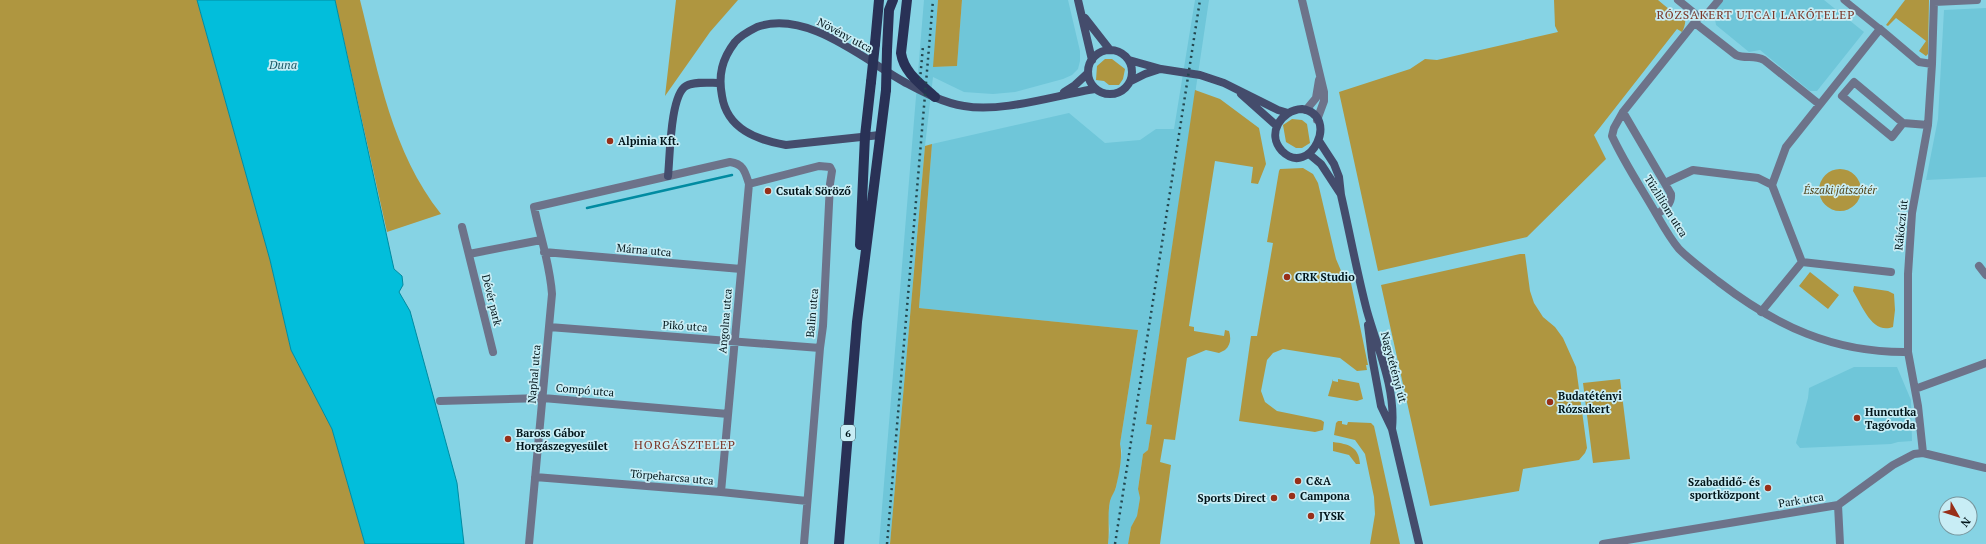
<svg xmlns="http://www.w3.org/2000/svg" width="1986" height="544" font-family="'PT Serif',serif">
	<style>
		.built { fill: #6fc6d9 }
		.green { fill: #af9640 }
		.water { fill: #02bedb; stroke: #018ba1 }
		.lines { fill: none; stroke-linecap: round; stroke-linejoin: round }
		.stream { stroke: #018ba1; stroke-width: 2.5 }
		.pedestrian { stroke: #6d738a; stroke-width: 7 }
		.minor { stroke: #6d738a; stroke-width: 8 }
		.tertiary { stroke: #6d738a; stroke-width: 8 }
		.secondary { stroke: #444c6c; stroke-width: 8 }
		.primary { stroke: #293156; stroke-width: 10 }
		.rail { stroke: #23464e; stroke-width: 2.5; stroke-dasharray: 2 4; stroke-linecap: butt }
		.primary-bridge { stroke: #293156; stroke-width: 10 }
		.poi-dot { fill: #982f19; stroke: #c8edf5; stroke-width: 1.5 }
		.labels { text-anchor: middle; stroke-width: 3.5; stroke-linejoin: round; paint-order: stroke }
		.shield { fill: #c8edf5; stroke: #3c555b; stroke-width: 1 }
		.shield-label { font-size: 10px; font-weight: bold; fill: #001419 }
		.street-label { font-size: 11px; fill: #001419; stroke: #c8edf5 }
		.poi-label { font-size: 11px; font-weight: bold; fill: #001419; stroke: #c8edf5; text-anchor: start }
		.park-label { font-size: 11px; font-style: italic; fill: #4f4216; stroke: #c8edf5 }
		.neighbourhood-label { font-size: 12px; letter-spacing: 1px; fill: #793425; stroke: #c8edf5 }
		.water-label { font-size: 12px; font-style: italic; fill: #1b5865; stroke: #c8edf5 }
	</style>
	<rect width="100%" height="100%" fill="#86d3e4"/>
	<!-- built -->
	<path class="built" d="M924,0H938L934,67L957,66L962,0H1068L1080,51V61L1078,69L1072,75L1063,79L1015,92L993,94L964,92L933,77L925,146L890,544H879Z
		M1195,0H1209L1146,424L1152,425L1148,450L1143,454L1138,488L1140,498L1137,517L1131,527L1128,544H1108L1110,530L1108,517L1110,499L1116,488L1122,451L1120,444L1138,330L919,308L932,144L1069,113L1105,143L1140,140L1156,129H1174Z
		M1723,0H1824L1864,32L1817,91H1810L1760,50L1749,52L1716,25L1714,12Z
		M1986,8V177L1926,180L1938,119L1944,10Z
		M1854,367H1897L1911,400L1912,441L1898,442L1891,444L1800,448L1796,443L1808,398L1809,388Z"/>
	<!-- green -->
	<path class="green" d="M0,0H197L270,260L291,350L332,429L365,544H0Z
		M335,0H360C379,75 392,152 441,214L387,232Z
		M676,0H738L710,32L665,96Z
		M938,0H962L957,66L933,67Z
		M1554,0H1658L1676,15L1681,10C1687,17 1686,24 1682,32L1677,29L1594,135L1606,159L1527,237L1378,271L1339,92L1410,69L1425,59L1437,60L1558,32L1555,26Z
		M1905,0H1929L1928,54L1926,56L1919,51L1926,41L1896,18L1888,26L1886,25Z
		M1105,59H1112L1125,69L1123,79L1119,85H1109L1104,81L1096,80L1097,66Z
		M1195,90L1220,99L1259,128L1266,164L1258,184L1251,183L1253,167L1215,161L1189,326L1194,327V331L1224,336L1225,330L1229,331C1231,338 1231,345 1225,350L1219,353L1206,350L1187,358L1175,440L1164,439L1160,462L1171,465L1160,544H1128L1131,527L1137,516L1140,498L1138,489L1143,454L1148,450L1152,425L1146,424Z
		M1292,119L1302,120L1307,124L1310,143L1302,148H1296L1286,142L1283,125Z
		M932,144L919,308L1138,330L1120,444C1123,456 1119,474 1116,487C1115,492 1111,496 1110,501C1107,516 1110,529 1108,544H890L925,146Z
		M1303,168L1313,174L1318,183L1336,259L1345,280L1350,278L1368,365H1366L1367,370L1357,371L1340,358L1283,349L1273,353L1267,360L1261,391L1265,402L1277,411L1321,420L1324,422L1323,430L1315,432L1239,421L1251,336H1257L1273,243L1267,242L1279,171L1280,169Z
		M1819 190a21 21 0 1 1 42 0a21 21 0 1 1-42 0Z
		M1520,254H1525L1530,291L1534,303L1543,317L1555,327L1563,338L1576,367L1587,448L1585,453L1579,460L1523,469L1519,491L1430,506L1381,285Z
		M1810,272L1839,295L1828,309L1799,286Z
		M1854,286L1888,291L1894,294L1895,310L1893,327C1872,335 1862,305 1853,291Z
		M1333,379V381L1338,382V379L1359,383L1363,399L1357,401L1328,396Z
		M1620,379L1630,459L1593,463L1583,383Z
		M1338,421H1342V424L1347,425L1348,422L1371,423L1374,426L1400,544H1370L1375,514L1374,497L1365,454L1355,440L1334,435L1336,423Z
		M1333,442C1349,444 1359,447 1360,464H1356L1349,455L1333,451Z"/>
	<!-- water -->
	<path class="water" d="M197,0H335L394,269L402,276L403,285L399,292L410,311L457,483L464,544H365L332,429L291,350L270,260Z"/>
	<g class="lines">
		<!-- stream -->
		<path class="stream" d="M587,208L732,175"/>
		<!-- pedestrian -->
		<path class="pedestrian" d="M1844,0L1880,29"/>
		<!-- minor -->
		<path class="minor" d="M1678,0L1699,17L1623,112L1614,128L1612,136C1623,160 1638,183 1651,205C1660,220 1668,236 1679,249C1691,261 1705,271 1719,282C1776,326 1834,353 1908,352
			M1934,2L1977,0
			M1699,17L1708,13L1719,0
			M1695,23L1736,55C1745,59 1755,55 1764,60L1819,104
			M1623,112L1671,194C1672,204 1665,209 1657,214
			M1903,123L1892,137L1842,96L1854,82L1903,123L1928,125
			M1665,183L1693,170L1758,178L1772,185
			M749,184L819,166L830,167L832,171L830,184L823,326L820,348L804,544
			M462,227L493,352
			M544,252L741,269
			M469,254L541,240
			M1802,262L1891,272
			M1979,266L1986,275
			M1761,312L1802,262L1772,185L1786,147L1880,29L1919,62L1932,64
			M549,327L820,348
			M1915,389L1986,363
			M440,401L543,398L728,414
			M1923,453L1918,406L1908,352V274L1912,213L1928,125L1932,64L1934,0
			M535,477L721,492L807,501
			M1838,505L1840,544
			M529,544L552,294C550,264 540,236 534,207L730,162C744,164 745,172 749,184L721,492
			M1603,544L1838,505L1893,465L1914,454L1923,453L1986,468"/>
		<!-- tertiary -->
		<path class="tertiary" d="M1302,0L1324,92V101L1317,120
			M1306,110L1316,98L1319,80"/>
		<!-- secondary -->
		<path class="secondary" d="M1078,0L1092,60
			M1085,18L1110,50
			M1088 72a22 22 0 1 1 44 0a22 22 0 1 1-44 0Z
			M1129,60L1161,69L1200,75L1224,83L1278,110L1288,113
			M1131,81L1145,74L1160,69
			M1064,92L1075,85L1088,73
			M1241,94L1277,126
			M1302,109C1341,115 1310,179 1282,151C1266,134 1281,110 1302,109Z
			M880,135L786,145C757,140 727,129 722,96C718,75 722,59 735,42C741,35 749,31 757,27C808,9 865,61 908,84C925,93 944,103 964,106C1002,113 1056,95 1095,89
			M1319,141L1334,164L1339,177L1341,195C1350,234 1357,273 1367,311C1378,350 1396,388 1392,429
			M1309,154L1321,164L1340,193
			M668,176C670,158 670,95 686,86C695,81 710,83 720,83
			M1368,325L1372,357L1381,406L1392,429L1419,544"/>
		<!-- primary -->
		<path class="primary" d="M907,0L901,53C904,73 921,84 935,97
			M875,44L879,0
			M887,50L889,10L893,0
			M860,245L865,136L871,82
			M839,544L857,322L886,90"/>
		<!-- rail -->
		<path class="rail" d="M920,80L923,46
			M887,544L933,0
			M1115,544L1200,0"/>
		<!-- primary-bridge -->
		<path class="primary-bridge" d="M871,82L875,44
			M886,90L887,50"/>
	</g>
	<!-- markers -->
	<g class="poi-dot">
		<circle cx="610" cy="141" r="4"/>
		<circle cx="768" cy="191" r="4"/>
		<circle cx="1287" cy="277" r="4"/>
		<circle cx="1550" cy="402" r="4"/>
		<circle cx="1857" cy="418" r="4"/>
		<circle cx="508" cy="439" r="4"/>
		<circle cx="1298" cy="481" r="4"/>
		<circle cx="1768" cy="488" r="4"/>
		<circle cx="1292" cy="496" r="4"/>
		<circle cx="1274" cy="498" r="4"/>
		<circle cx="1311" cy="516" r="4"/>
	</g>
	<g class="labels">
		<!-- shield labels -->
		<rect class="shield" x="841" y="425" width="14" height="16" rx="3"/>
		<g class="shield-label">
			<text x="848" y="437">6</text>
		</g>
		<!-- street labels -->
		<g class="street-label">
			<text transform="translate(845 35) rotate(28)" y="4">Növény utca</text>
			<text transform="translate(1666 206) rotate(58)" y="4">Tűzliliom utca</text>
			<text transform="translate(1901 225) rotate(-84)" y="4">Rákóczi út</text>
			<text transform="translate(644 250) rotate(5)" y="4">Márna utca</text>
			<text transform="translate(492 300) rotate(76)" y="4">Dévér park</text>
			<text transform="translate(812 313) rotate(-85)" y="4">Balin utca</text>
			<text transform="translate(725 321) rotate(-85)" y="4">Angolna utca</text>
			<text transform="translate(685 326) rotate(4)" y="4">Pikó utca</text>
			<text transform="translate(1394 367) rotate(75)" y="4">Nagytétényi út</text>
			<text transform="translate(534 374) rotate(-85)" y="4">Naphal utca</text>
			<text transform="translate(585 390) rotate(5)" y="4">Compó utca</text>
			<text transform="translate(672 477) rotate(5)" y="4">Törpeharcsa utca</text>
			<text transform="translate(1801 500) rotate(-9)" y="4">Park utca</text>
		</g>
		<!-- poi labels -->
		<g class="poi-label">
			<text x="618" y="145">Alpinia Kft.</text>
			<text x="776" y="195">Csutak Söröző</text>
			<text x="1295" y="281">CRK Studio</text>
			<text x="1558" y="400">Budatétényi<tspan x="1558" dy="13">Rózsakert</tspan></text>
			<text x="1865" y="416">Huncutka<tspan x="1865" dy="13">Tagóvoda</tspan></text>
			<text x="516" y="437">Baross Gábor<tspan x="516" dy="13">Horgászegyesület</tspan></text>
			<text x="1306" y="485">C&amp;A</text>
			<text x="1760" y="486" text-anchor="end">Szabadidő- és<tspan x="1760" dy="13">sportközpont</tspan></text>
			<text x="1300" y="500">Campona</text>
			<text x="1266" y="502" text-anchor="end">Sports Direct</text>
			<text x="1319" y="520">JYSK</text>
		</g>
		<!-- park labels -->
		<g class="park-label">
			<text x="1840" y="194">Északi játszótér</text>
		</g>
		<!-- neighbourhood labels -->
		<g class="neighbourhood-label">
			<text x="1756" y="19">RÓZSAKERT UTCAI LAKÓTELEP</text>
			<text x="685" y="449">HORGÁSZTELEP</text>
		</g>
		<!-- water labels -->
		<g class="water-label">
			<text x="283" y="69">Duna</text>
		</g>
	</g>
	<!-- north arrow -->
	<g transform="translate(1958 516) rotate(129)"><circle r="19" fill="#c8edf5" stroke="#78969d"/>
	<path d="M0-3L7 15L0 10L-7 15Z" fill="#982f19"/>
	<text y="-6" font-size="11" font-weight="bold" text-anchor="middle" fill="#001419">N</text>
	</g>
</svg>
